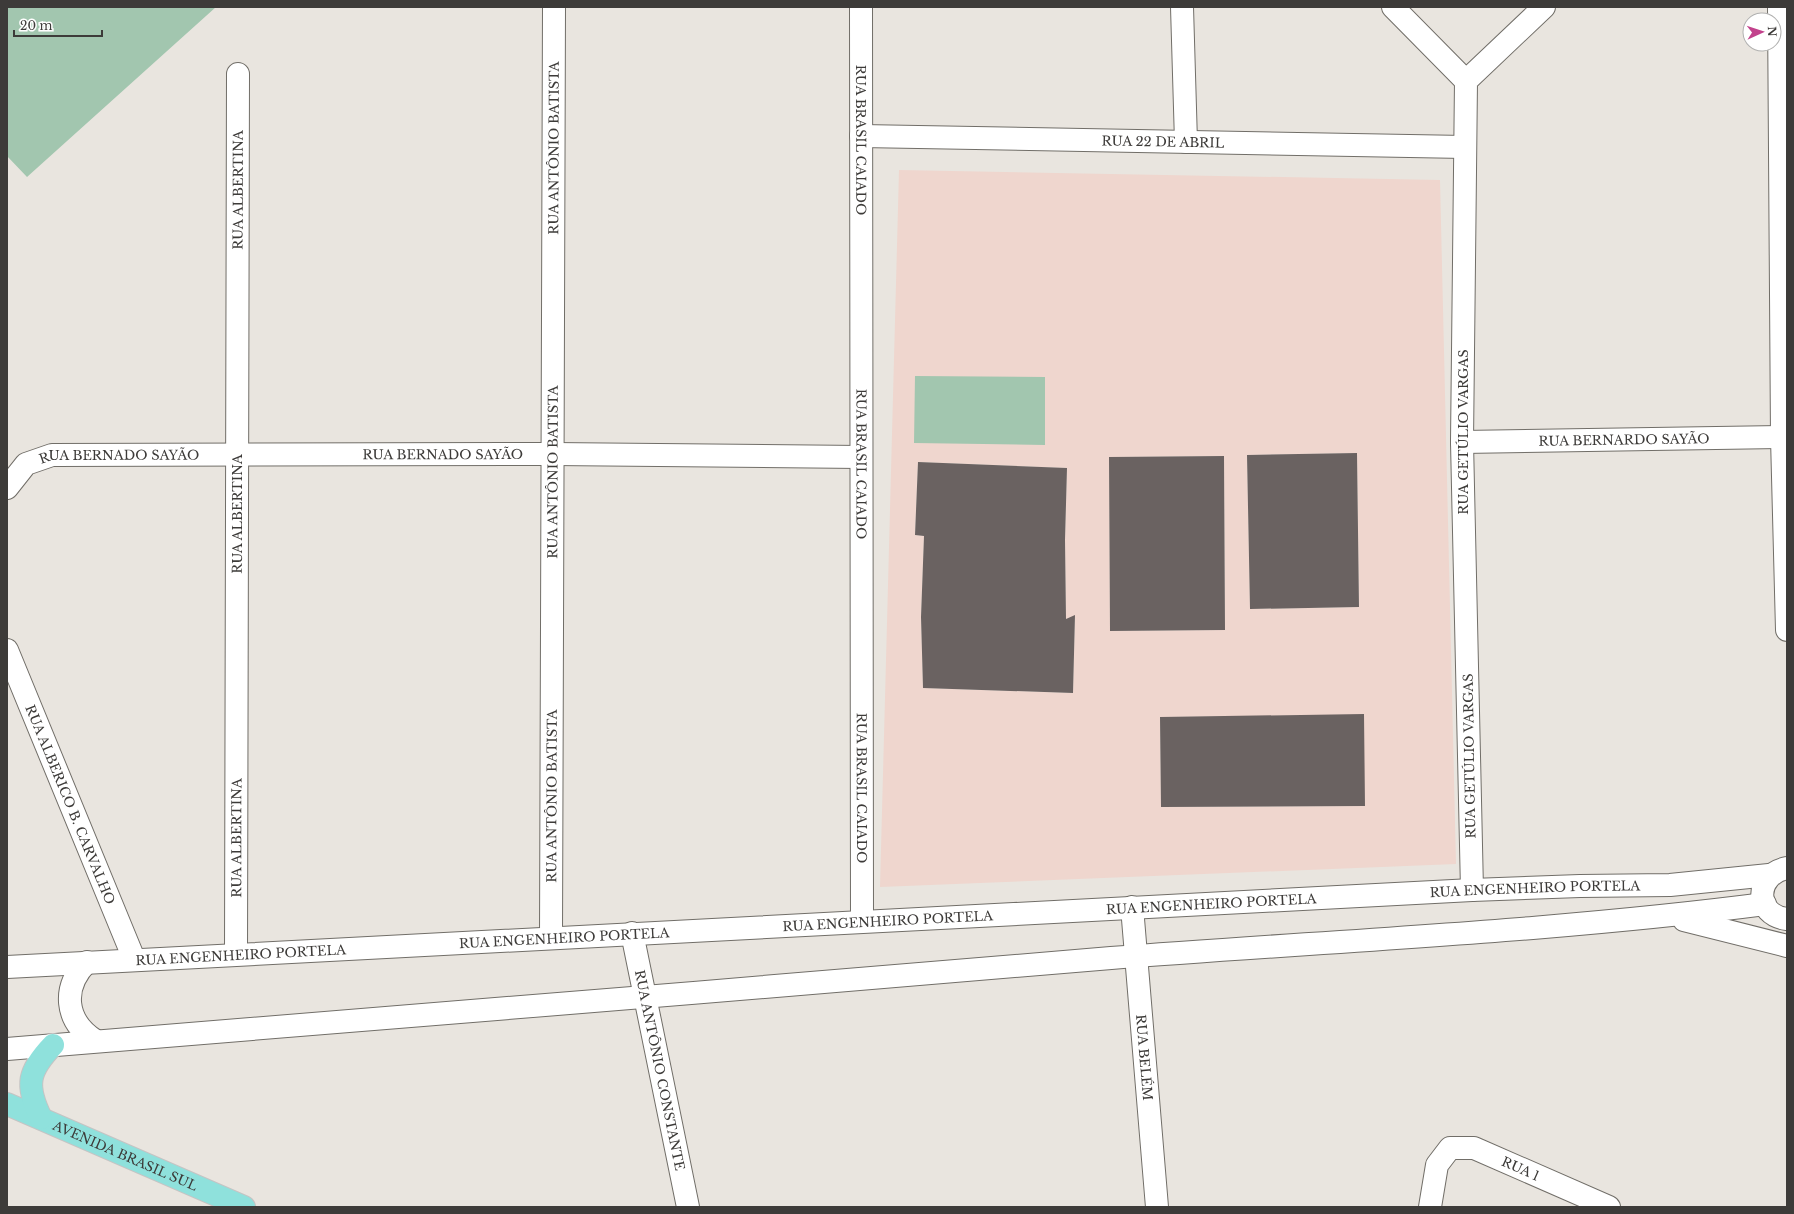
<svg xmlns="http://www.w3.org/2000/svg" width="1794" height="1214" font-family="'Libre Baskerville',serif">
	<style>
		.education { fill: #efd6ce; fill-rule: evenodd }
		.green { fill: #a2c6af }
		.building { fill: #6a6261 }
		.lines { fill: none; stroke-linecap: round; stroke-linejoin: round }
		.minor-casing { stroke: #716e68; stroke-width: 24 }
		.major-casing { stroke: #c5c4c4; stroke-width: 24 }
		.minor { stroke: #fff; stroke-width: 22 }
		.major { stroke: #8fe1dc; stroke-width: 22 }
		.labels { text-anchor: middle; stroke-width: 4; stroke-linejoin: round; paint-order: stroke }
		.street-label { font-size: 13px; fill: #3d3b39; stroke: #fff }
	</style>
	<rect width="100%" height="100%" fill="#e9e5df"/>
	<!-- education -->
	<path class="education" d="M899,170L1440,180L1456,864L880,887ZM1357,453L1359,607L1250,609L1247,455ZM1224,456L1225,630L1110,631L1109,457ZM918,462L1067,468L1065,540L1066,619L1075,616L1073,693L923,688L921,617L924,536L915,535ZM1364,715V806L1161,807L1160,717Z"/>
	<!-- green -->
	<path class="green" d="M7,7H216L27,177L7,156Z
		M915,376L1045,377V445L914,443Z"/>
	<!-- building -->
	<path class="building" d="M1357,453L1359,607L1250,609L1247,455Z
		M1224,456L1225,630L1110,631L1109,457Z
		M918,462L1067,468L1065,540L1066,619L1075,615L1073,693L923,688L921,617L924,536L915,535Z
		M1364,714L1365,806L1161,807L1160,717Z"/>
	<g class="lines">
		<defs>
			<g id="minor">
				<path id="s1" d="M861,7L862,921"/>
				<path d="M1182,7L1186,142"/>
				<path d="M1393,7L1466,81"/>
				<path d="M1779,7L1782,438L1787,630"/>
				<path id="s2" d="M861,136L1465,147"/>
				<path id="s3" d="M1462,442L1787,437"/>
				<path id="s4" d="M7,488L26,464L52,455L553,454L861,457"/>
				<path id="s5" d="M7,650L134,959"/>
				<path d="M1787,868C1754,875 1754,915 1787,919"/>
				<path d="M1472,890L1462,442L1466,81L1544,7"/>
				<path id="s6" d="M1132,907L1157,1207"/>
				<path d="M1684,920L1787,946"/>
				<path id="s7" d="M632,933L688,1207"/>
				<path id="s8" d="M551,937L554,7"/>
				<path id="s9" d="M236,954L238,74"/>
				<path d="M87,962C62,987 64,1021 96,1041"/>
				<path id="s10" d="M7,967L1472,890L1580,886L1670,885L1769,875"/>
				<path d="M7,1049C375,1021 743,988 1111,958C1329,941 1548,932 1765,904"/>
				<path id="s11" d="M1430,1207L1437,1165L1450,1148H1474L1609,1207"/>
			</g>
			<g id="major">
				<path id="s12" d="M7,1104L244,1207"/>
				<path d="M41,1118C25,1085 28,1071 53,1045"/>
			</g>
		</defs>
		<!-- minor casing -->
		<use href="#minor" class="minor-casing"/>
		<!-- major casing -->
		<use href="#major" class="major-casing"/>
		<!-- minor -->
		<use href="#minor" class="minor"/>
		<!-- major -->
		<use href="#major" class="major"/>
	</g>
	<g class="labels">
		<!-- street labels -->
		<g class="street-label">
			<text dy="5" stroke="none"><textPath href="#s1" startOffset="133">RUA BRASIL CAIADO</textPath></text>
			<text dy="5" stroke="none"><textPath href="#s2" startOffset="302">RUA 22 DE ABRIL</textPath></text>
			<text dy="5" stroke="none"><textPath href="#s8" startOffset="789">RUA ANTÔNIO BATISTA</textPath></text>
			<text dy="5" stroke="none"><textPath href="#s9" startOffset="764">RUA ALBERTINA</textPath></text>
			<text transform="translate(1463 432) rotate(-90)" y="5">RUA GETÚLIO VARGAS</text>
			<text dy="5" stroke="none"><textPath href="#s3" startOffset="162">RUA BERNARDO SAYÃO</textPath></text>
			<text dy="5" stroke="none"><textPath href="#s4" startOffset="449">RUA BERNADO SAYÃO</textPath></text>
			<text dy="5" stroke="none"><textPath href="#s4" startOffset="125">RUA BERNADO SAYÃO</textPath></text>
			<text dy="5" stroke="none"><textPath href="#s1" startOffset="457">RUA BRASIL CAIADO</textPath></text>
			<text dy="5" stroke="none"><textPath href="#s8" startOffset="465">RUA ANTÔNIO BATISTA</textPath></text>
			<text dy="5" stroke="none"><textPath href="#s9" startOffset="440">RUA ALBERTINA</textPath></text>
			<text transform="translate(1469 756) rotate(-91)" y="5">RUA GETÚLIO VARGAS</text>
			<text dy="5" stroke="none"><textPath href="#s1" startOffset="781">RUA BRASIL CAIADO</textPath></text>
			<text dy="5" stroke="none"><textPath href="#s8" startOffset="141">RUA ANTÔNIO BATISTA</textPath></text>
			<text dy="5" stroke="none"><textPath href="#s5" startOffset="167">RUA ALBERICO B. CARVALHO</textPath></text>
			<text dy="5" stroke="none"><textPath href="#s9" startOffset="116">RUA ALBERTINA</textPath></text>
			<text dy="5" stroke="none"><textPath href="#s10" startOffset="1530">RUA ENGENHEIRO PORTELA</textPath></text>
			<text dy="5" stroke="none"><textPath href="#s10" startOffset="1206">RUA ENGENHEIRO PORTELA</textPath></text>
			<text dy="5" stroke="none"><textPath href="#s10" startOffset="882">RUA ENGENHEIRO PORTELA</textPath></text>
			<text dy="5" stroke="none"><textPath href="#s10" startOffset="558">RUA ENGENHEIRO PORTELA</textPath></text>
			<text dy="5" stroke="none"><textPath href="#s10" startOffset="234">RUA ENGENHEIRO PORTELA</textPath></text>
			<text dy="5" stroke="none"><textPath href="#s6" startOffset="151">RUA BELÉM</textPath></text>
			<text dy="5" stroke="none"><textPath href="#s7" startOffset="140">RUA ANTÔNIO CONSTANTE</textPath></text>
			<text dy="5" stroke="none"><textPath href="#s12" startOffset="129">AVENIDA BRASIL SUL</textPath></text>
			<text dy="5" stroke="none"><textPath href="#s11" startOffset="139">RUA 1</textPath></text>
		</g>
	</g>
	<!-- border -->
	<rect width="1794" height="1214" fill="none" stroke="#3d3b39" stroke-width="16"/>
	<!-- north arrow -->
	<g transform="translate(1762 32) rotate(87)"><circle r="19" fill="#ffffff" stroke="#b1b1b0"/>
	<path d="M0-3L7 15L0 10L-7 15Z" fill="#c2428c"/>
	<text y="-6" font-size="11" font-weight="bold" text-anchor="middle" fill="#3d3b39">N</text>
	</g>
	<!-- scale -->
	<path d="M14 30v6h88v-6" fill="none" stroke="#3d3b39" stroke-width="2"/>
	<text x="20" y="30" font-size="12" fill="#3d3b39" stroke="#ffffff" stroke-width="3" paint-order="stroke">20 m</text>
</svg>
